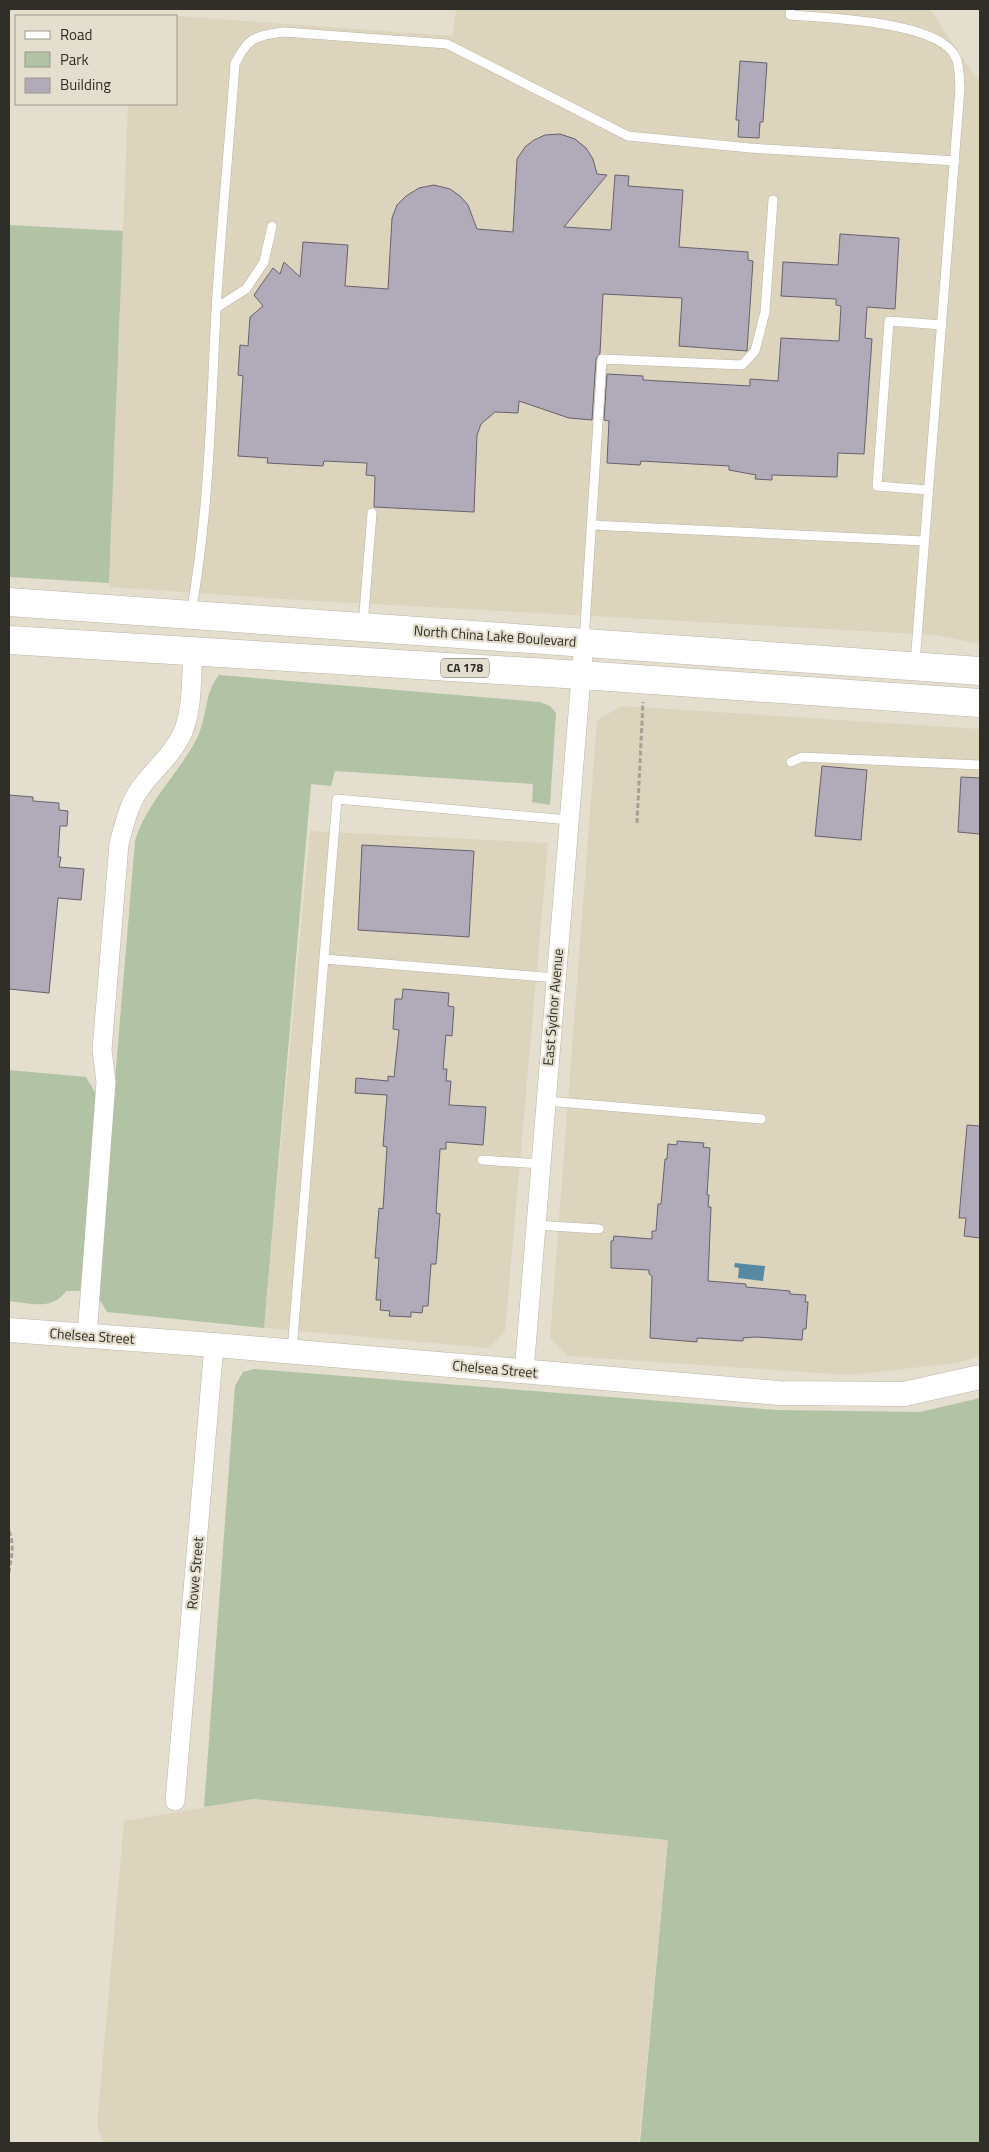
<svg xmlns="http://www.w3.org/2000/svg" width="989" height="2152" font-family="'Titillium Web',sans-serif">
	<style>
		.built { fill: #dcd4bd }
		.green { fill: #b1c3a4 }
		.water { fill: #5789a3 }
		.building { fill: #b1aab8; stroke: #67616e }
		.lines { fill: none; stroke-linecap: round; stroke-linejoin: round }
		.service-casing { stroke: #bcb6a7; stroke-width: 10 }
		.minor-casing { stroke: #bcb6a7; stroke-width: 20 }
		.tertiary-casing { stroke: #bcb6a7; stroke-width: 25 }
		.primary-casing { stroke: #bcb6a7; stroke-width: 29 }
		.path { stroke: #a6a195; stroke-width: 3; stroke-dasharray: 5 2.5; stroke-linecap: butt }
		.service { stroke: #fff; stroke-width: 9 }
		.minor { stroke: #fff; stroke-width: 19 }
		.tertiary { stroke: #fff; stroke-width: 24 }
		.primary { stroke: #fff; stroke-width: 28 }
		.labels { text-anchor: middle; stroke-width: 4.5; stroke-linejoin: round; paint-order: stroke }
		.shield { fill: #e4dece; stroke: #66635a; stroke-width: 1 }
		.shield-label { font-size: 12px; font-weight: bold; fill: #302e28 }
		.street-label { font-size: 14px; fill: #302e28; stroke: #e4dece }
	</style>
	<rect width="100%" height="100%" fill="#e4dece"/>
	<!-- built -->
	<path class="built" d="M456,9H930L971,71L980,81V644L936,635L299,600L109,587L128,104H176V16L453,36Z
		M622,706L980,729V1356L957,1363L849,1375L568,1356L550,1338L597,720Z
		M310,831L548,843L505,1332L489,1348L264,1328Z
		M254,1799L668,1840L639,2143H104L97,2126L124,1821Z"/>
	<!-- green -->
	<path class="green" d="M9,225L123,231L109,583L9,577Z
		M219,675L540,702L550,706L556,713L550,805L532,802L533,784L335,771L331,786L311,784L264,1328L107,1312L97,1295L135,841C147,801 180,773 198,736C207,716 205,691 219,675Z
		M9,1070L86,1077L100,1101L80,1291H66C53,1311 29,1303 9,1301Z
		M254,1369L776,1410L920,1412L980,1398V2143H640L668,1840L254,1799L204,1807L235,1386L243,1372Z"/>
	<!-- water -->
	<path class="water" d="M735,1263L765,1266L763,1281L738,1278L739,1268L734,1267Z"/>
	<!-- building -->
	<path class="building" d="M740,61L767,63L763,122H760L759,138L738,137L739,120H736Z
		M560,134L575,139L586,148L593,159L597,174L607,175L564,227L611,230L615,175L629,176L628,186L683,190L679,247L748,252V260L753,261L747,351L679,346L682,298L603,294L600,353L596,359L592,420L569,418L519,401L518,413L495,412L481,424L477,435L474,512L374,507L375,476L366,475L367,463L324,461L323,466L267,463L268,458L238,456L243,376L238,375L240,345L248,346L250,317L263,306L254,295L273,268L280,274L284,262L300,277L303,242L348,245L345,286L388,289L392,218L397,205L406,196L419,188L434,185L450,189L460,196L468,205L477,229L513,232L517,159L525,147L534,140L545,135Z
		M840,234L899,238L895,309L867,307L865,338L872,339L864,454L838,453L837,477L772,475V480L755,479L756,475L729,470V466L641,461L640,465L607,463L609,421L604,420L607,374L643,376V380L750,386V379L778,381L781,338L839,341L841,306L836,305V299L781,296L783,262L838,265Z
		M822,766L867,770L861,840L815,836Z
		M961,777L980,778V834L958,832Z
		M9,795L33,797V801L59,803V810L68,811L67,826H60L58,857H61L59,867L84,869L81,900L58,898L49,993L9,989Z
		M362,845L474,851L469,937L358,930Z
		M403,989L449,993L448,1006L454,1007L452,1036L446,1035L443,1069H447L446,1081H451L449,1105L486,1107L483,1145L446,1142V1149H440L436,1213L440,1214L436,1264H431L428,1306H423L422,1313L411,1312V1317L389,1316L390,1311L380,1310L381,1300H376L379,1258H375L379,1208L383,1209L387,1147L383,1146L387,1095L355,1093L356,1078L388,1081V1076L394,1077L399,1030L393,1029L395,999H402Z
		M967,1125L980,1126V1238L964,1236L966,1218H959Z
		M677,1141L704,1143L703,1147L710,1148L707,1195H709L708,1207H711L708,1281L746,1284V1287L790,1291V1294L806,1295L805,1302H808L806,1329H803L802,1340L756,1337L743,1338V1341L697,1338V1342L650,1338L652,1276L649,1274V1270L611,1268V1241H613L614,1236L652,1239V1231H656L658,1204H661L665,1159H667L668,1144L677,1145Z"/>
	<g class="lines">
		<defs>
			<path id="service" d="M791,9L790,15C826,18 941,21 956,58C960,66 959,79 960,88L915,663
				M216,308L246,289L264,262L272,226
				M928,490L877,486L889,321L942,325
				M591,525L924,541
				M191,613C209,513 211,412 216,310C221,228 229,146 235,64C247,38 256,35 284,32L447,44L628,136L750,148L955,161
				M363,625L372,513
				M584,641L602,359L742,365L755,351L765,312L773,200
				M791,762L802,757L980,765
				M324,959L556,978
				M546,1101L761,1119
				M482,1160L541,1164
				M535,1225L599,1229
				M292,1350L337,799L569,820"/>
			<path id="minor" d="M87,1336L106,1082L102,1050L119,844C124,826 128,806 139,790C153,770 173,755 183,732C193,707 191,677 193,651
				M524,1372L584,641
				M175,1801L214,1345"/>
			<path id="tertiary" d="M9,1330L214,1345L779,1393L904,1394L980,1377"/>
			<path id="primary" d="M9,602L980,671
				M9,640L581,675L980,703"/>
		</defs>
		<!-- service casing -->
		<use href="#service" class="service-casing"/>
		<!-- minor casing -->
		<use href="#minor" class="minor-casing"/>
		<!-- tertiary casing -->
		<use href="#tertiary" class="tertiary-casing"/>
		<!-- primary casing -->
		<use href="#primary" class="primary-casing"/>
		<!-- path -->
		<path class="path" d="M637,823L643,702
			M9,1531C15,1545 11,1558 9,1572"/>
		<!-- service -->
		<use href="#service" class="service"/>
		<!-- minor -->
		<use href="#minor" class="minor"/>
		<!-- tertiary -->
		<use href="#tertiary" class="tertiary"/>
		<!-- primary -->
		<use href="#primary" class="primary"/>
	</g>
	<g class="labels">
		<!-- shield labels -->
		<rect class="shield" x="441" y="658.5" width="48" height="19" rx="4"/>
		<g class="shield-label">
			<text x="465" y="672">CA 178</text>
		</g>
		<!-- street labels -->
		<g class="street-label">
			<text transform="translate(495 636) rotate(4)" y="5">North China Lake Boulevard</text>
			<text transform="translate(553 1007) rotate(-85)" y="5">East Sydnor Avenue</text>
			<text transform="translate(92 1336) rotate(4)" y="5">Chelsea Street</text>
			<text transform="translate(495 1369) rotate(5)" y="5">Chelsea Street</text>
			<text transform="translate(195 1573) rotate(-85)" y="5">Rowe Street</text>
		</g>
	</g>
	<!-- border -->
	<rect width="989" height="2152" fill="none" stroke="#302e28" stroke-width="20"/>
	<!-- legend -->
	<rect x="15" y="15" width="162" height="90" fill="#e4dece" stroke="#9c988c"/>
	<rect x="25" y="31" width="25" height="8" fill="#ffffff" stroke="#9c988c"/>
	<text x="60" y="40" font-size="15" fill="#302e28">Road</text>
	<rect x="25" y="52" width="25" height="15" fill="#b1c3a4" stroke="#9c988c"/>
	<text x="60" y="65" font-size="15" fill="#302e28">Park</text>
	<rect x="25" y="78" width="25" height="15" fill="#b1aab8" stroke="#9c988c"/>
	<text x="60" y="90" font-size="15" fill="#302e28">Building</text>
</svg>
